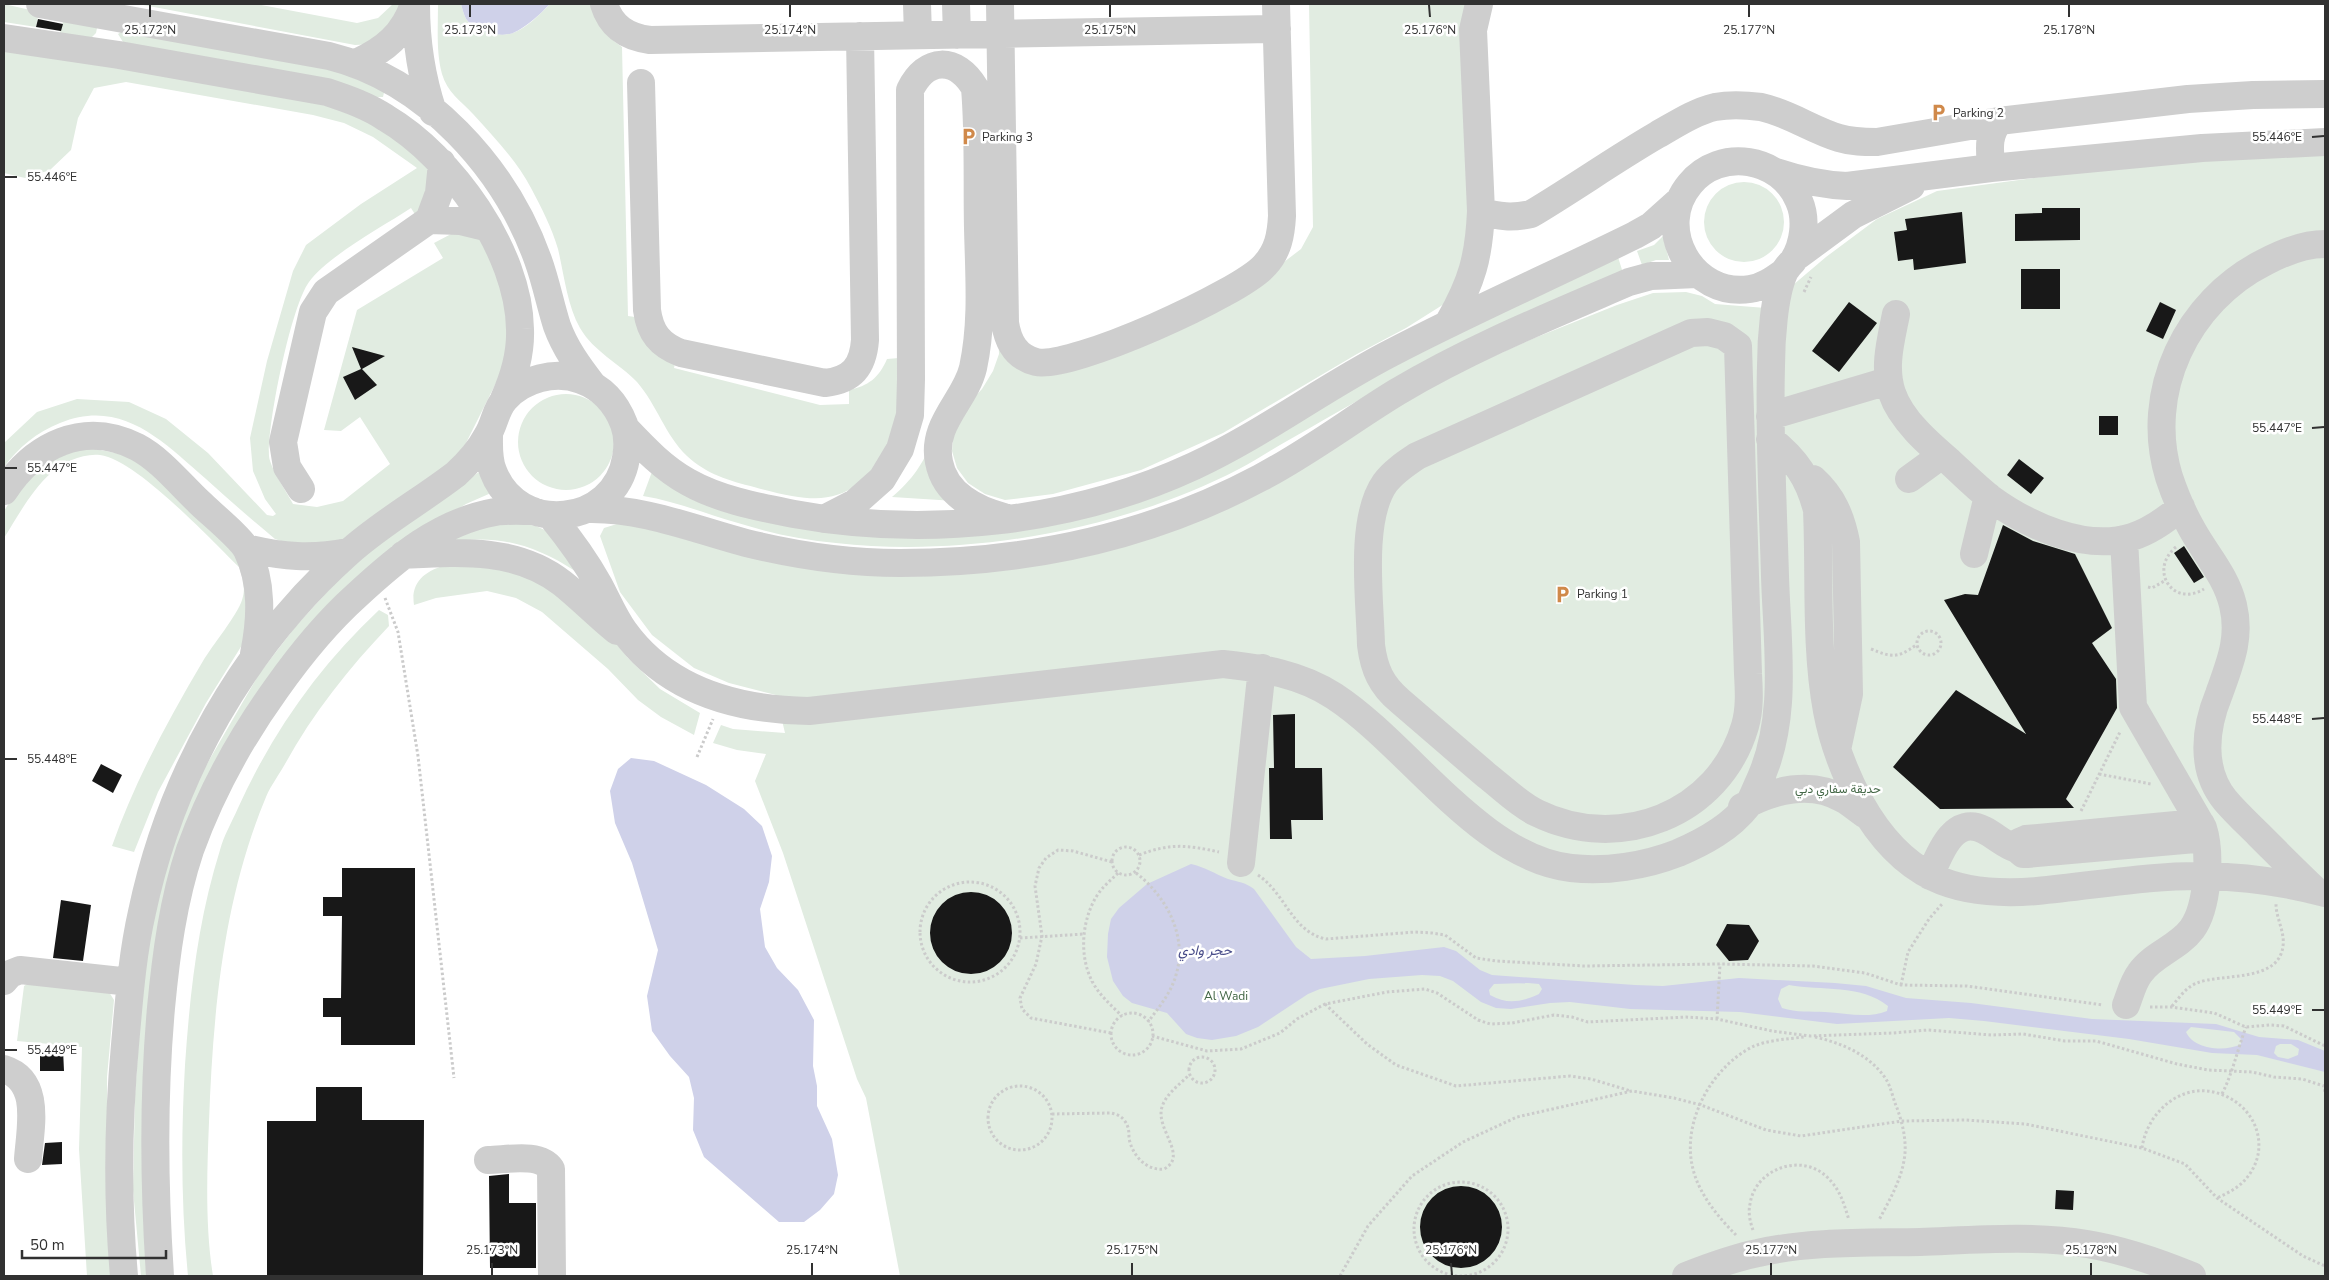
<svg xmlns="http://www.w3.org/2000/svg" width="2329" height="1280" font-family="'Nunito Sans',Vazirmatn,sans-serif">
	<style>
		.green { fill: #e1ece1 }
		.water { fill: #cfd1e9; fill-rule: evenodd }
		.building { fill: #181818 }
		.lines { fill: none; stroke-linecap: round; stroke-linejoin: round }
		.path { stroke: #cbcbcb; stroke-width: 3; stroke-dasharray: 2.5 2.5; stroke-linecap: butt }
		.minor { stroke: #cecece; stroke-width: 28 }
		.ticks { fill: none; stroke: #313131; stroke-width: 2 }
		.labels { text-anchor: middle; stroke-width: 5; stroke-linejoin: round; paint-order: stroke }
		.poi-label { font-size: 12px; fill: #313131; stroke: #fff; text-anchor: start }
		.park-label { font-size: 12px; fill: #436746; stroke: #fff }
		.water-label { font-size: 14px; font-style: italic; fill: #484c89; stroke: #fff }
		.ticks-label { font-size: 12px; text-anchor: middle; fill: #313131; stroke: #fff; stroke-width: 5; stroke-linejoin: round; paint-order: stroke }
	</style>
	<rect width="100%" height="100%" fill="#fff"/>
	<!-- green -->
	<path class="green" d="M4,4L39,12L36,27L4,22Z
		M138,4H256L357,23L378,18L393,4H407L373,44L355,45Z
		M438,4H461C462,8 464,15 466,19C474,31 499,37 513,33C527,28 540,14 550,4H599C599,26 603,34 622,47L628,316L642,318L677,353L674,368L820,405L849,404V390C868,386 879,378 887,359L899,358L905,441C846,499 838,510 754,487C730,481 706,474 687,456C665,435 657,405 637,382C619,363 594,352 580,328C567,305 564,274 558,249C552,228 541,207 531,188C517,161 493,136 473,114C461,101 447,92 442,74C436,52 438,27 438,4Z
		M1309,4H1476L1475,225L1452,299L1406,328L1357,354L1223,433L1141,470L1053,494L1005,500L985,494L968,483L957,468L952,451L954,428L967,405L982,389L993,371L999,354L998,328L1040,363L1267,275L1301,249L1313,227Z
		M64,18L93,23L97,28L96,33L91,38L60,33Z
		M127,28L322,62L385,88L383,97H374L123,42L118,34Z
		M4,46L312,100L350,112L396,137L438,177L416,216L411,208C382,227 328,256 309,282C291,306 267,425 269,456C270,468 287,492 293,504L317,507L343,501L390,464L360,417L341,431L324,430L357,310L443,258L434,243L453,233L488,240L515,323L501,373L465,445L443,471L352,537L328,545L296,546L275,539C251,519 228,499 206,479C162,441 122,398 60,423C37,432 18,448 4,467V443L37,412L77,399L129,402L166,419L208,453L267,515L273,516L276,514L265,499L253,471L250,438L267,361L293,271L306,245L361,204L417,168L373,137L344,123L313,115L126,82L94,88L78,118L71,150L50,170L25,178L4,173Z
		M2325,148V1276H900L866,1098L857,1079L783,853L755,781L766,754L737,750L713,743L721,725L733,729L785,733L776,695L729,683L694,668L652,635L620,592L600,536L604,528L617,524L640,523L751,554L1071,558L1447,377L1532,339L1617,305L1653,293L1686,292L1702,296L1715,304L1766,308L1826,257L1877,219L1937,191L2107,168Z
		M1704 222a40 40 0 1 1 80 0a40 40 0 1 1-80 0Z
		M1663,236L1669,260H1656L1642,265L1637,251L1654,245Z
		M1618,257L1623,273C1550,307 1475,339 1404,376C1362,397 1321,422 1280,445C1266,453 1253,462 1239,469C1122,530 967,558 836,543C803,540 770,533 738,523C706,514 675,501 643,496L653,469L778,516L1085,510L1420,345Z
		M518 442a48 48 0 1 1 96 0a48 48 0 1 1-96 0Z
		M933,440L955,501L892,497C913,479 922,465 933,440Z
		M69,444L142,458L253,564L247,637L206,703L158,792L134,852L112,846C135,781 168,720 203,661C212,646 238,614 242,600C246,588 243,579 239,567C210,539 137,460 100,455C84,453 62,462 51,473C31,491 18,516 4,538V511L25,478Z
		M479,472L491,493L466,504L435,523L308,632L174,902L158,1276H141L133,1190L135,1095L142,996L149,933L166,859L200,776L259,674L296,626L338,580L373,548Z
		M507,520L536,526L560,537L575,571C535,545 498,534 451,542L454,538Z
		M501,558L600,623L627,657L660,689L700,713L694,735L661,717L638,700L608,669L542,612L516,598L487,591L436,598L414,605C407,560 471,561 501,558Z
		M379,610L388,615L389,626C349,668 313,713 285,764C279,775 271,785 266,797C223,900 213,1012 209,1122C207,1172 205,1226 213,1276H188C181,1206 181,1135 185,1065C190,992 198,920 220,850C224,835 232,822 238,808C272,733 319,666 379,610Z
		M32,981L109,992L114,1000L107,1077V1175L111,1276H87L79,1149L82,1047L17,1041L24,986Z"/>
	<!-- water -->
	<path class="water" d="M461,4H550C540,14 527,27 513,33C499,38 474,31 466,19C464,15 462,8 461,4Z
		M631,758L654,761L706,785L744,809L762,826L772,856L769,882L760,909L765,947L777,968L798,990L814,1020L813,1066L817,1086V1106L832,1139L838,1175L834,1194L820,1210L804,1222H779L704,1157L693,1130L694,1098L689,1077L670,1056L652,1031L647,996L658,950L632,863L615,823L610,791L618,769Z
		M1191,864C1205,867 1215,874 1228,879C1238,882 1245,882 1254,889L1296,947L1311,959L1365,956L1444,947L1456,951L1480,970L1492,975L1635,985L1663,986L1739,978L1835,983L1866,986L1906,998L1971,1003L2092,1019L2216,1024L2259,1037L2298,1040L2325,1051V1072L2257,1055L2212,1053L2129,1039L1984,1021L1949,1018L1837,1024L1740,1012L1630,1009L1570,1002L1550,1003L1511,1009L1496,1008L1481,1002L1453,981L1440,976L1422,975L1369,979L1320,989L1308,994L1258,1027L1236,1036L1212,1040L1197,1038L1186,1034L1167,1013L1132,1003L1123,996L1113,981L1107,957L1108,934L1111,919L1119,908L1147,884ZM1528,983L1539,984L1542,989L1539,994C1522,1002 1507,1005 1490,995L1489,990L1494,984ZM1789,985C1821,991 1861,984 1888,1006L1887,1011C1867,1019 1846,1013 1825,1012C1810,1011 1797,1013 1782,1008L1778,999L1781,989ZM2191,1027L2234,1032L2241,1039V1044C2226,1052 2194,1050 2186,1032ZM2280,1044H2291L2299,1049L2298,1055L2288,1059L2278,1057L2274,1053L2276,1046Z"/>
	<!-- building -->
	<path class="building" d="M38,19L63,24L61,31L36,27Z
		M2042,208H2080V240L2015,241V214L2042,213Z
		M1962,212L1966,263L1914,270L1913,259L1898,261L1894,232L1907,230L1905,219Z
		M2021,269H2060V309H2021Z
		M1849,302L1877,323L1839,372L1812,351Z
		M2160,302L2176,310L2163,339L2146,331Z
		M352,347L385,356L362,369L377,385L355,400L343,377L361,369Z
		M2099,416H2118V435H2099Z
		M2019,459L2044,478L2031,494L2007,475Z
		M2003,525L2033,541L2075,554L2112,628L2092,643L2116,679L2117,708L2066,799L2074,808L1940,809L1893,767L1956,690L2026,734L1944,600L1965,594L1978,595Z
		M2184,546L2204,577L2194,583L2174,553Z
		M1295,714V768H1322L1323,820H1291L1292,839H1270L1269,768H1274L1273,715Z
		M101,764L122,775L113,793L92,781Z
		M342,868H415V1045H341V1017H323V998H341L342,916H323V897H342Z
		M930 933a41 41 0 1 1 82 0a41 41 0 1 1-82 0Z
		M61,900L91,905L83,961L53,958Z
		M1727,924L1749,925L1759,941L1748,960L1729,961L1716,945Z
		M63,1049L64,1071H40V1050Z
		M316,1087H362V1120H424L423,1276H267V1121H316Z
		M62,1142V1164L42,1165L45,1143Z
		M509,1174V1203H536V1268H490L489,1176Z
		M1420 1227a41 41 0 1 1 82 0a41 41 0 1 1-82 0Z
		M2056,1190L2074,1191L2073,1210L2055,1209Z"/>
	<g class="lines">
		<!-- path -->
		<path class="path" d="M1804,292L1811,277
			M2176,547C2148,570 2173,608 2204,589
			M2148,587L2152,588L2166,580
			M385,598L398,632L418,756L454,1078
			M1917 643a12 12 0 1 1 24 0a12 12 0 1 1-24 0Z
			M1871,649C1891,657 1897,659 1916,645
			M697,757L713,719
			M2099,774L2151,784
			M2081,811L2120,732
			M1112 861a14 14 0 1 1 28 0a14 14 0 1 1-28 0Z
			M1139,855C1170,843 1187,845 1219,852
			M1118,873C1112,879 1106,884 1101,890C1082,914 1078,954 1092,981C1099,995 1111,1005 1122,1016
			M1136,873C1166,896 1188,936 1176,975C1171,993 1159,1007 1148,1022
			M1258,875C1286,894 1292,932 1326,939L1415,932L1432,933L1445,935L1476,958L1496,961L1584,966L1720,964L1813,966L1865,973L1901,985L1967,986L2103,1005
			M920 932a50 50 0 1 1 100 0a50 50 0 1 1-100 0Z
			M1020,938L1084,934
			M1901,985L1908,952L1929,919L1942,904
			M1325,1004L1367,1044L1396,1065L1456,1086L1570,1076L1591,1079L1631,1091
			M2172,1006C2179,998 2186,987 2197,983C2221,973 2279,983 2283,946C2285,932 2276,918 2276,904
			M2150,1007H2171L2214,1013L2246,1027L2270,1025L2284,1026L2325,1046
			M1111 1034a21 21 0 1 1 42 0a21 21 0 1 1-42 0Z
			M1717,1019L1720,964
			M1111,1033L1031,1018L1022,1009L1020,998L1036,964L1042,936L1035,886L1039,868L1046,858L1058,850L1073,851L1112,862
			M1152,1036L1207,1051L1241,1049L1280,1033L1297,1019L1325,1004L1387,992L1425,989L1437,993L1478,1020L1490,1024L1512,1023L1554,1015L1572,1017L1588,1022L1686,1017L1717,1019L1772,1031L1810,1036L1893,1033L1928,1030L1991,1035L2023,1034L2065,1041H2096L2177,1064L2208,1070L2252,1072L2274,1077L2302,1079L2324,1086L2325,1092
			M1815,1037C1842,1043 1870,1055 1886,1079C1891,1087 1893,1099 1897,1108C1902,1122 1906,1137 1905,1153C1903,1177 1890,1199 1879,1220
			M1189 1070a13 13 0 1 1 26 0a13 13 0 1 1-26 0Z
			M988 1118a32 32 0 1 1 64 0a32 32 0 1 1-64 0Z
			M2222,1094C2233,1072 2237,1051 2246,1027
			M1052,1114L1111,1113C1116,1114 1121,1116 1124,1120C1129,1126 1129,1132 1129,1138C1132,1155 1146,1171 1164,1169C1189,1156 1155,1129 1162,1107C1166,1094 1179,1085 1189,1075
			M2142,1148C2147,1111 2184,1079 2223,1095C2259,1109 2272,1153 2243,1182C2236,1189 2226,1194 2217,1198
			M1414 1229a47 47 0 1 1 94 0a47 47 0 1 1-94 0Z
			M1753,1230C1750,1222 1748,1212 1750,1204C1755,1169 1801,1152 1827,1177C1840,1189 1844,1204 1849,1220
			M1736,1235C1718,1217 1699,1194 1693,1169C1681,1123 1711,1068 1752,1047C1767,1040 1788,1039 1804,1037
			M1340,1276L1368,1226L1412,1176L1463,1142L1517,1117L1632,1091L1674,1098L1701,1105L1766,1130L1801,1136L1902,1121L1965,1120L2025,1124L2142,1148L2185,1164L2217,1198L2303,1256L2325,1266"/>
		<!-- minor -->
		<path class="minor" d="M40,4L329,56C426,80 505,168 538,260C546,282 550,304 557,326C565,348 578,366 592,384
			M416,4C416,42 421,76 433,112
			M604,4C611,27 627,37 650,40L1277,29
			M917,4L918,35
			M956,4L957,35
			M1000,4L1005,323C1008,342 1016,357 1036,362C1071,370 1241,293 1265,265C1278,251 1281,235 1282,216L1276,4
			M4,38L119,55L327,92C348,99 368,106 386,118C452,157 519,252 520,329C521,354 514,377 504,399
			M356,63C385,50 404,34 414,4
			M641,83L647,310C650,333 660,345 681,353L825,383C852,380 863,367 865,340L860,36
			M1991,168C1990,149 1987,137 1999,121
			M1776,172C1800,180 1822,185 1847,186L1991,168L2202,148L2325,142
			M1481,211C1499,217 1512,218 1531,214C1573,189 1614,160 1657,135C1675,125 1694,112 1715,107C1731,104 1746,105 1761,107C1789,113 1812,130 1839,138C1852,142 1864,142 1877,142L1999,121L2188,99L2253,95L2325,94
			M429,220L460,221L489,228
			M1796,257L1853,215L1911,186
			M1896,314C1891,340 1883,367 1892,393C1901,420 1929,444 1950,462C1963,474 1976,487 1990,498C2027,525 2085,552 2132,537C2151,531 2166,520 2181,507
			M1449,322C1472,282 1479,257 1481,211L1473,30L1479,4
			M1708,332L1724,336L1738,346L1748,674C1749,691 1750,709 1745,726C1719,815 1619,853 1537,813C1518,804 1503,788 1486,775C1457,750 1429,726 1400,701C1381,685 1374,669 1371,645C1370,600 1359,520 1385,483C1393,472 1405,464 1417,456L1691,333Z
			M1770,416L1888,381
			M626,429C645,449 664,469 688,482C720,500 759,507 794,514C927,538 1071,523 1194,466C1263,434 1323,388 1391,353C1471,311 1554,275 1635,235L1651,226L1680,200
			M1770,439C1796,459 1809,479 1817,510C1820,576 1815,646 1827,711C1833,743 1845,774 1860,802C1902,877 1954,898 2037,891C2093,886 2149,875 2206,876C2245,877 2288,883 2325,893
			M1813,479C1833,497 1841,517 1846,542L1849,694L1838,745
			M1909,479L1942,455
			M301,489L287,467L283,442L313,312L326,292L429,220L439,193L442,163
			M4,491C34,445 84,420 137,447C160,459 180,484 199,502C210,513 241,538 247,550C263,583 261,619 254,654
			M588,509C644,508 693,529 746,543C795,555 849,563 900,563C1026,563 1149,537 1260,478C1308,453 1351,420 1397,392C1471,348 1550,316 1629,282L1651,276L1697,274
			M551,516C569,538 585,560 599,585C607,600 614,617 624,631C668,692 738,710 809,711L1223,664C1262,668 1300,674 1334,696C1409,745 1479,857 1571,868C1606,872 1645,866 1678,853C1704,842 1730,828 1748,805C1752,799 1755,791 1758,784C1789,720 1777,645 1775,576C1773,506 1769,436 1771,366C1771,341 1774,295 1784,273C1785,270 1791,263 1793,261C1804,244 1807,219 1799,201C1781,157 1720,147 1690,184C1653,228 1692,298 1750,289C1763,287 1773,280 1784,272
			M824,519L855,503L882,479L900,449L910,415L911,379L910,90C926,57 956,56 975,88C979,134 977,181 978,228C979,274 983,322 973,368C965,401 931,424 939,462C945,494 976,510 1004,517
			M2124,539L2133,707L2203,828C2211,853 2208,907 2192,929C2178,948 2153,954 2140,973C2133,982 2130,995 2126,1005
			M246,548C282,557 312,559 348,552
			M1974,554L1988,496
			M403,555C458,552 516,547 562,583C581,598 598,616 617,631
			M1742,807C1773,790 1811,780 1843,799C1851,803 1858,810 1866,815
			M2197,823L2201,824L2204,832L2199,838L2195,839L2027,854H2023L2017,849L2019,842L2026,839Z
			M1241,863L1262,668
			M1930,876C1939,855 1953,814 1984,830C1996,836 2004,845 2017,849
			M2315,890C2296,872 2277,853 2258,834C2247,823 2235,812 2225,800C2200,769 2205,728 2219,694C2230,663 2241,638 2233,605C2226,576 2207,556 2193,531C2183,514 2175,495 2169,477C2143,392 2187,301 2265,262C2284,252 2304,244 2325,244
			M4,981L10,974L20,970L130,982
			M4,1069C42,1081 30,1129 28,1159
			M488,1160C506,1160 540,1152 551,1169L552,1276
			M124,1276C117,1199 118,1122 125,1045C129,1001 132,956 142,912C171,775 243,647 348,553C381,523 421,501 456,474C468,463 479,451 487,436C495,424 495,410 505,399C523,379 555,370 581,380C603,388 616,403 624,424C628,435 628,447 626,458C615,526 518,537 493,471C488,459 489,447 489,434
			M160,1276C154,1186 153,1097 161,1008C166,955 173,901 190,850C211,792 240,739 276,689C300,655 326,623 356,596C397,558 439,522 495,512C507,510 521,511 533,511
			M1686,1276C1709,1267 1733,1258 1758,1253C1810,1241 1867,1243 1920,1242C1975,1240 2033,1235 2087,1244C2124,1250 2158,1262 2192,1276"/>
	</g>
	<!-- ticks -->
	<path class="ticks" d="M150,5V17M470,5V17M790,5V17M1110,5V17M1429,5L1430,17M1749,5V17M2069,5V17M2312,137L2324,136M5,177H17M2312,428L2324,427M5,468H17M2312,719L2324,718M5,759H17M2312,1010H2324M5,1050H17M492,1263V1275M812,1263V1275M1132,1263V1275M1451,1263L1452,1275M1771,1263V1275M2091,1263V1275"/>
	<!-- icons -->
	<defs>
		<symbol id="parking-bare" viewBox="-9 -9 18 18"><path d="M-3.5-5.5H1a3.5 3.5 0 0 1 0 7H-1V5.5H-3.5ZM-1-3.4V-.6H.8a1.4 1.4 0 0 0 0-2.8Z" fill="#d0894a" stroke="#fff" stroke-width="2.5" paint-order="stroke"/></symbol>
	</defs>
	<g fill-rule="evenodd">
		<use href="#parking-bare" x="1926" y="100" width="25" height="25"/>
		<use href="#parking-bare" x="956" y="124" width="25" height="25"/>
		<use href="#parking-bare" x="1550" y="582" width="25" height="25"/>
	</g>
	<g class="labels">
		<!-- poi labels -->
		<g class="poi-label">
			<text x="1953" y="117">Parking 2</text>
			<text x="982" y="141">Parking 3</text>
			<text x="1577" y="598">Parking 1</text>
		</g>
		<!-- park labels -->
		<g class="park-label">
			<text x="1838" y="793">حديقة سفاري دبي</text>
			<text x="1226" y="1000">Al Wadi</text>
		</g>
		<!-- water labels -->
		<g class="water-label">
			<text x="1205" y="955">حجر وادي</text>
		</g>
	</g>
	<g class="ticks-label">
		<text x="150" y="34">25.172°N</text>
		<text x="470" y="34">25.173°N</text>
		<text x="790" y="34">25.174°N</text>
		<text x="1110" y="34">25.175°N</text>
		<text x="1430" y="34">25.176°N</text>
		<text x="1749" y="34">25.177°N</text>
		<text x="2069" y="34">25.178°N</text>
		<text x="2277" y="141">55.446°E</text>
		<text x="52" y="181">55.446°E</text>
		<text x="2277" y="432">55.447°E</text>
		<text x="52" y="472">55.447°E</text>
		<text x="2277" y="723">55.448°E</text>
		<text x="52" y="763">55.448°E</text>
		<text x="2277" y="1014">55.449°E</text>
		<text x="52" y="1054">55.449°E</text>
		<text x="492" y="1254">25.173°N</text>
		<text x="812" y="1254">25.174°N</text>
		<text x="1132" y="1254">25.175°N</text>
		<text x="1451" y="1254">25.176°N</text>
		<text x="1771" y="1254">25.177°N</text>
		<text x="2091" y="1254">25.178°N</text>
	</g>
	<!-- border -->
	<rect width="2329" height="1280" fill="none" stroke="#313131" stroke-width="10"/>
	<!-- scale -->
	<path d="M22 1250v8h144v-8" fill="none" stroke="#313131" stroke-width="2.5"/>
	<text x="30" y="1250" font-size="15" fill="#313131" stroke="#ffffff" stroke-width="4" paint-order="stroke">50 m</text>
</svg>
